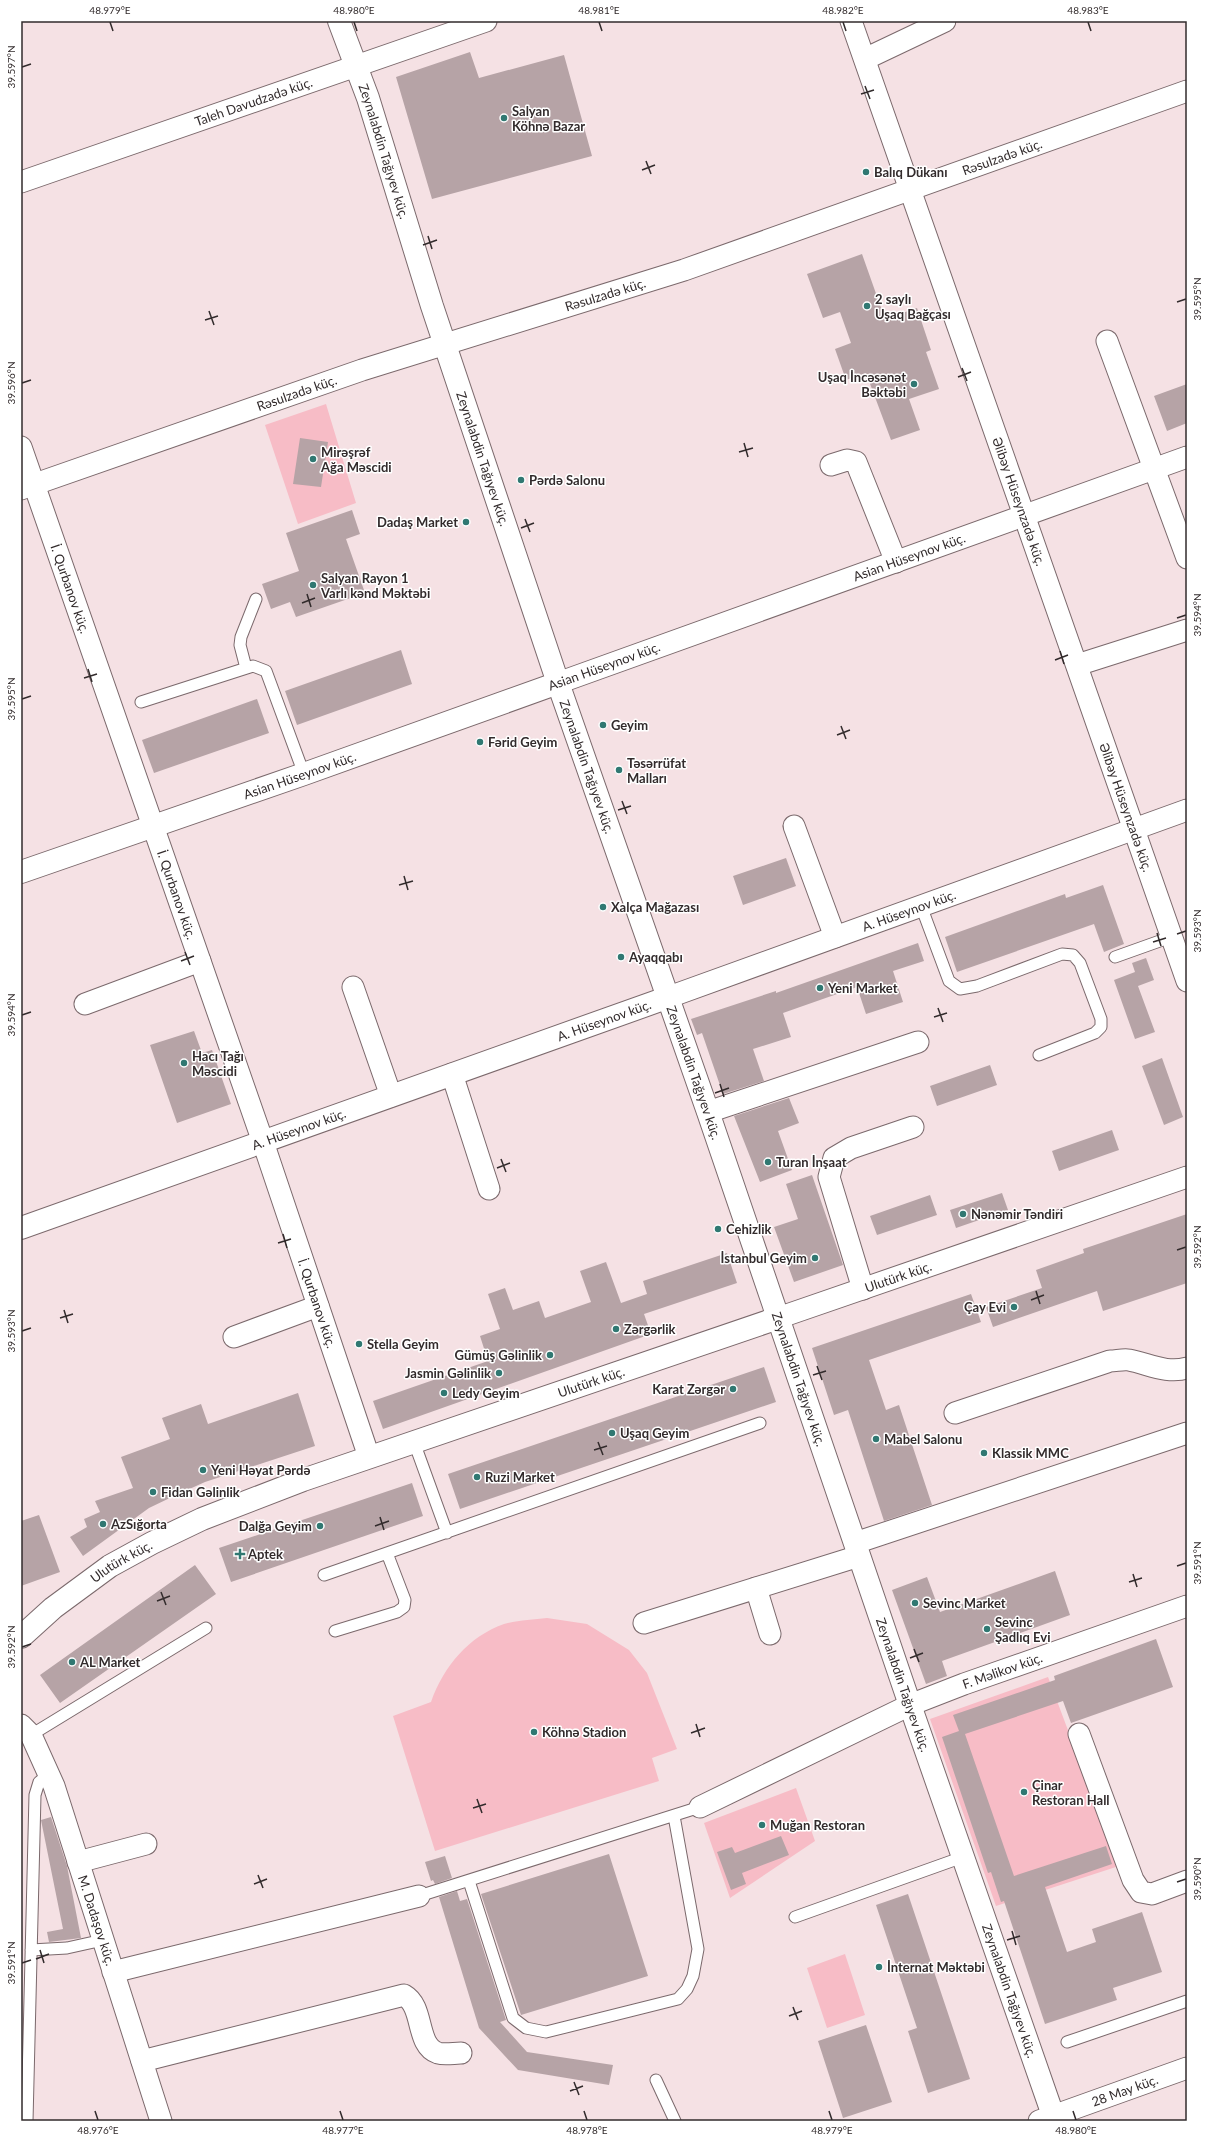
<svg xmlns="http://www.w3.org/2000/svg" width="1208" height="2142" font-family="Lato,sans-serif">
	<style>
		.green { fill: #f7bcc6 }
		.building { fill: #b6a3a6 }
		.lines { fill: none; stroke-linecap: round; stroke-linejoin: round }
		.lane-casing { stroke: #7b696c; stroke-width: 13 }
		.street-casing { stroke: #7b696c; stroke-width: 23 }
		.secondary-casing { stroke: #7b696c; stroke-width: 24 }
		.lane { stroke: #fff; stroke-width: 11 }
		.street { stroke: #fff; stroke-width: 21 }
		.secondary { stroke: #fff; stroke-width: 22 }
		.ticks { fill: none; stroke: #322b2c; stroke-width: 1.5 }
		.poi-dot { fill: #307872; stroke: #fff; stroke-width: 1.5 }
		.labels { text-anchor: middle; stroke-width: 3; stroke-linejoin: round; paint-order: stroke }
		.street-label { font-size: 13px; fill: #322b2c; stroke: #fff }
		.poi-label { font-size: 13px; font-weight: bold; fill: #322b2c; stroke: #fff; text-anchor: start }
		.neatline { fill: none; stroke: #322b2c; stroke-width: 1.5 }
		.ticks-label { font-size: 10px; text-anchor: middle; fill: #322b2c }
	</style>
	<rect width="100%" height="100%" fill="#f5e1e4"/>
	<!-- green -->
	<path class="green" d="M326,404L356,503L298,524L265,425Z
		M547,1618L587,1624L629,1650L647,1673L677,1749L652,1758L659,1781L435,1851L393,1716L431,1702C444,1666 468,1637 504,1624C517,1620 533,1620 547,1618Z
		M1048,1677L1119,1866L996,1906L930,1719Z
		M796,1788L815,1841L730,1898L704,1823Z
		M845,1954L865,2015L827,2028L807,1968Z"/>
	<!-- building -->
	<path class="building" d="M470,52L479,78L564,55L592,156L432,199L396,77Z
		M862,254L885,319L917,308L931,350L926,352L939,389L909,399L920,430L891,440L866,373L846,380L835,349L851,343L840,312L823,318L807,274Z
		M1187,384V423L1167,431L1154,396Z
		M300,438L328,442L321,487L293,484Z
		M352,510L360,534L346,539L365,593L296,617L290,602L271,609L262,584L299,571L286,533Z
		M401,650L412,684L297,725L285,691Z
		M257,699L269,733L154,773L142,740Z
		M786,858L796,886L743,905L733,876Z
		M1103,885L1124,944L1104,952L1094,924L957,972L945,937L1065,894L1066,898Z
		M918,943L924,961L893,971L903,1002L866,1014L857,987L783,1013L791,1037L753,1049L764,1081L723,1094L702,1033L697,1035L691,1019L776,991V993Z
		M1146,958L1154,980L1138,986L1155,1032L1135,1039L1114,980L1135,972L1132,963Z
		M194,1031L202,1053L212,1050L231,1104L177,1123L150,1045Z
		M1162,1058L1183,1117L1164,1125L1142,1066Z
		M990,1065L997,1085L937,1106L930,1086Z
		M789,1098L799,1123L778,1131L792,1170L760,1182L734,1116Z
		M1112,1130L1119,1150L1059,1171L1052,1151Z
		M812,1175L843,1265L794,1282L774,1227L798,1219L786,1184Z
		M1002,1193L1008,1210L956,1228L950,1210Z
		M930,1195L937,1215L877,1235L870,1216Z
		M1187,1214V1283L1103,1311L1097,1291L993,1327L986,1307L1042,1288L1036,1270L1084,1253L1083,1249Z
		M727,1253L737,1283L644,1314L651,1334L383,1429L373,1401L488,1361L480,1336L500,1329L488,1294L505,1288L513,1310L539,1301L545,1318L591,1302L580,1271L606,1262L621,1303L647,1294L643,1281Z
		M971,1294L981,1322L869,1360L886,1410L899,1405L932,1505L884,1521L848,1410L834,1415L812,1348Z
		M764,1367L776,1402L460,1509L448,1474Z
		M298,1393L315,1446L205,1482L176,1495L149,1508L83,1556L70,1537L87,1527L84,1519L100,1512L95,1501L133,1488L121,1457L170,1439L162,1418L201,1404L208,1424Z
		M412,1483L423,1516L231,1582L219,1548Z
		M39,1515L60,1572L21,1586V1521Z
		M195,1565L216,1594L60,1703L40,1675Z
		M1055,1571L1070,1615L942,1661L947,1676L926,1684L892,1590L927,1577L940,1612Z
		M1156,1639L1173,1687L1071,1723L1063,1701L965,1734L1014,1876L1106,1846L1112,1864L1045,1887L1067,1952L1096,1942L1092,1929L1142,1912L1162,1972L1113,1988L1117,2000L1045,2024L1004,1901L1001,1902L991,1872L988,1873L942,1737L959,1731L953,1715L1055,1680L1054,1676Z
		M51,1817L67,1866L81,1938L49,1942L47,1932L63,1929L41,1820Z
		M781,1836L789,1855L742,1873L746,1884L731,1890L717,1852L732,1847L735,1853Z
		M609,1854L648,1976L521,2015L481,1894Z
		M445,1856L452,1878L435,1884L433,1880L431,1881L425,1862Z
		M457,1891L460,1901L467,1899L506,2020L500,2022L527,2052L613,2065L609,2085L518,2070L479,2028L439,1897Z
		M908,1894L970,2079L928,2093L908,2031L917,2028L876,1905Z
		M866,2025L892,2102L843,2118L818,2041Z"/>
	<g class="lines">
		<defs>
			<path id="lane" d="M246,668L240,645L241,637L256,599
				M141,702L253,666L266,671L304,774
				M921,906L949,981L960,989L977,986L1062,954L1073,955L1080,963L1101,1019V1027L1095,1033L1039,1055
				M1115,957L1171,937
				M414,1442L447,1533
				M324,1575L760,1423
				M335,1631L397,1612L404,1607L405,1600L387,1553
				M31,1735L206,1628
				M469,1881L513,2018L526,2028L546,2032L678,1999L687,1989L693,1976L698,1949L674,1816
				M419,1896L700,1807
				M795,1917L963,1857
				M31,1950L67,1948L103,1940
				M1067,2042L1187,2001
				M656,2080L675,2121
				M27,2121L35,1795L39,1782L49,1774"/>
			<g id="street">
				<path id="s1" d="M851,21L1187,981"/>
				<path d="M865,59L945,21"/>
				<path id="s2" d="M21,182L486,21"/>
				<path d="M1107,341L1187,558"/>
				<path id="s3" d="M21,447L263,1142L369,1457"/>
				<path d="M831,465L847,460L856,462L896,562"/>
				<path id="s4" d="M21,489L362,370L684,270L1187,91"/>
				<path d="M1077,665L1187,630"/>
				<path id="s5" d="M558,683L1187,457"/>
				<path d="M794,826L835,937"/>
				<path d="M353,987L391,1096"/>
				<path id="s6" d="M669,997L1187,810"/>
				<path d="M85,1004L200,961"/>
				<path d="M452,1074L489,1189"/>
				<path d="M708,1112L918,1042"/>
				<path d="M863,1289L829,1177L834,1158L851,1148L913,1127"/>
				<path id="s7" d="M778,1318L1187,1177"/>
				<path d="M234,1337L318,1306"/>
				<path d="M955,1413L1110,1361C1116,1361 1123,1359 1129,1360C1149,1364 1167,1374 1187,1368"/>
				<path d="M855,1543L1187,1433"/>
				<path d="M756,1588L770,1634"/>
				<path d="M644,1623L859,1556"/>
				<path id="s8" d="M21,1725L31,1735L54,1786L161,2121"/>
				<path d="M1079,1734L1133,1880L1141,1892L1152,1894L1187,1881"/>
				<path id="s9" d="M700,1807L910,1705L964,1684L1187,1606"/>
				<path d="M78,1862L146,1844"/>
				<path d="M113,1972L419,1896"/>
				<path d="M142,2061L404,1995C425,2007 415,2045 438,2053C445,2055 454,2053 461,2053"/>
				<path id="s10" d="M1039,2121L1187,2068"/>
			</g>
			<g id="secondary">
				<path id="s11" d="M339,21L368,98L432,306L558,683L708,1112L910,1705L1055,2121"/>
				<path id="s12" d="M21,872L304,774L558,683"/>
				<path id="s13" d="M21,1228L669,997"/>
				<path id="s14" d="M21,1637L53,1608L110,1566L152,1543L202,1519L303,1480L778,1318"/>
			</g>
		</defs>
		<!-- lane casing -->
		<use href="#lane" class="lane-casing"/>
		<!-- street casing -->
		<use href="#street" class="street-casing"/>
		<!-- secondary casing -->
		<use href="#secondary" class="secondary-casing"/>
		<!-- lane -->
		<use href="#lane" class="lane"/>
		<!-- street -->
		<use href="#street" class="street"/>
		<!-- secondary -->
		<use href="#secondary" class="secondary"/>
	</g>
	<!-- ticks -->
	<path class="ticks" d="M110,22L113,31M354,22L357,31M599,22L602,31M843,22L846,31M1088,22L1091,31M22,67L31,64M865,86L870,99M861,94L874,90M646,161L651,174M642,170L655,165M428,236L432,249M423,245L437,240M1177,302L1186,299M209,311L214,325M205,320L218,316M962,368L967,381M958,377L971,372M22,383L31,380M744,443L748,457M739,452L753,448M525,519L530,532M521,528L534,523M307,594L311,607M302,603L315,598M1177,618L1186,615M1060,651L1064,664M1055,660L1068,655M88,669L92,682M84,678L97,674M22,699L31,696M841,726L846,739M837,735L850,730M622,801L627,814M618,810L631,806M404,876L408,890M399,885L413,881M1157,933L1161,946M1177,934L1186,931M1153,942L1166,938M185,952L190,965M181,961L194,956M938,1008L943,1022M22,1015L31,1012M934,1017L947,1013M720,1084L724,1097M715,1093L729,1088M501,1159L506,1172M497,1168L510,1163M283,1234L287,1248M278,1243L291,1239M1177,1250L1186,1247M1036,1291L1040,1304M1031,1300L1044,1295M64,1310L68,1323M60,1318L73,1314M22,1331L31,1328M817,1366L822,1380M813,1375L826,1371M598,1442L603,1455M594,1450L607,1446M380,1517L384,1530M375,1526L389,1521M1177,1566L1186,1563M1133,1574L1137,1587M1129,1582L1142,1578M161,1592L166,1605M157,1601L170,1596M22,1647L31,1644M914,1649L919,1662M910,1658L923,1653M696,1724L700,1737M691,1733L705,1728M477,1799L482,1813M473,1808L486,1804M258,1875L263,1888M1177,1882L1186,1879M254,1884L267,1879M1012,1931L1016,1945M1007,1940L1020,1936M40,1950L44,1963M36,1959L49,1954M22,1963L31,1960M793,2007L798,2020M789,2016L802,2011M574,2082L579,2095M570,2091L583,2086M95,2111L98,2120M340,2111L343,2120M584,2111L587,2120M829,2111L832,2120M1073,2111L1076,2120"/>
	<!-- markers -->
	<g class="poi-dot">
		<circle cx="504" cy="118" r="4"/>
		<circle cx="866" cy="172" r="4"/>
		<circle cx="867" cy="306" r="4"/>
		<circle cx="914" cy="384" r="4"/>
		<circle cx="313" cy="459" r="4"/>
		<circle cx="521" cy="480" r="4"/>
		<circle cx="466" cy="522" r="4"/>
		<circle cx="313" cy="585" r="4"/>
		<circle cx="603" cy="725" r="4"/>
		<circle cx="480" cy="742" r="4"/>
		<circle cx="619" cy="770" r="4"/>
		<circle cx="603" cy="907" r="4"/>
		<circle cx="621" cy="957" r="4"/>
		<circle cx="820" cy="988" r="4"/>
		<circle cx="184" cy="1063" r="4"/>
		<circle cx="768" cy="1162" r="4"/>
		<circle cx="963" cy="1214" r="4"/>
		<circle cx="718" cy="1229" r="4"/>
		<circle cx="815" cy="1258" r="4"/>
		<circle cx="1014" cy="1307" r="4"/>
		<circle cx="616" cy="1329" r="4"/>
		<circle cx="359" cy="1344" r="4"/>
		<circle cx="550" cy="1355" r="4"/>
		<circle cx="499" cy="1373" r="4"/>
		<circle cx="733" cy="1389" r="4"/>
		<circle cx="444" cy="1393" r="4"/>
		<circle cx="612" cy="1433" r="4"/>
		<circle cx="876" cy="1439" r="4"/>
		<circle cx="984" cy="1453" r="4"/>
		<circle cx="203" cy="1470" r="4"/>
		<circle cx="477" cy="1477" r="4"/>
		<circle cx="153" cy="1492" r="4"/>
		<circle cx="103" cy="1524" r="4"/>
		<circle cx="320" cy="1526" r="4"/>
		<path d="M238 1548h4v4h4v4h-4v4h-4v-4h-4v-4h4z"/>
		<circle cx="915" cy="1603" r="4"/>
		<circle cx="987" cy="1629" r="4"/>
		<circle cx="72" cy="1662" r="4"/>
		<circle cx="534" cy="1732" r="4"/>
		<circle cx="1024" cy="1792" r="4"/>
		<circle cx="762" cy="1825" r="4"/>
		<circle cx="879" cy="1967" r="4"/>
	</g>
	<g class="labels">
		<!-- street labels -->
		<g class="street-label">
			<text dy="5" stroke="none"><textPath href="#s2" startOffset="246">Taleh Davudzadə küç.</textPath></text>
			<text dy="5" stroke="none"><textPath href="#s11" startOffset="138">Zeynalabdin Tağıyev küç.</textPath></text>
			<text dy="5" stroke="none"><textPath href="#s4" startOffset="1036">Rəsulzadə küç.</textPath></text>
			<text dy="5" stroke="none"><textPath href="#s4" startOffset="616">Rəsulzadə küç.</textPath></text>
			<text dy="5" stroke="none"><textPath href="#s4" startOffset="292">Rəsulzadə küç.</textPath></text>
			<text dy="5" stroke="none"><textPath href="#s11" startOffset="461">Zeynalabdin Tağıyev küç.</textPath></text>
			<text dy="5" stroke="none"><textPath href="#s1" startOffset="509">Əlibəy Hüseynzadə küç.</textPath></text>
			<text dy="5" stroke="none"><textPath href="#s5" startOffset="373">Asian Hüseynov küç.</textPath></text>
			<text dy="5" stroke="none"><textPath href="#s3" startOffset="150">İ. Qurbanov küç.</textPath></text>
			<text transform="translate(604 666) rotate(-20)" y="5">Asian Hüseynov küç.</text>
			<text dy="5" stroke="none"><textPath href="#s11" startOffset="786">Zeynalabdin Tağıyev küç.</textPath></text>
			<text dy="5" stroke="none"><textPath href="#s12" startOffset="295">Asian Hüseynov küç.</textPath></text>
			<text dy="5" stroke="none"><textPath href="#s1" startOffset="833">Əlibəy Hüseynzadə küç.</textPath></text>
			<text dy="5" stroke="none"><textPath href="#s3" startOffset="474">İ. Qurbanov küç.</textPath></text>
			<text dy="5" stroke="none"><textPath href="#s6" startOffset="255">A. Hüseynov küç.</textPath></text>
			<text dy="5" stroke="none"><textPath href="#s13" startOffset="619">A. Hüseynov küç.</textPath></text>
			<text dy="5" stroke="none"><textPath href="#s11" startOffset="1110">Zeynalabdin Tağıyev küç.</textPath></text>
			<text dy="5" stroke="none"><textPath href="#s13" startOffset="295">A. Hüseynov küç.</textPath></text>
			<text dy="5" stroke="none"><textPath href="#s7" startOffset="127">Ulutürk küç.</textPath></text>
			<text dy="5" stroke="none"><textPath href="#s3" startOffset="906">İ. Qurbanov küç.</textPath></text>
			<text dy="5" stroke="none"><textPath href="#s11" startOffset="1434">Zeynalabdin Tağıyev küç.</textPath></text>
			<text dy="5" stroke="none"><textPath href="#s14" startOffset="630">Ulutürk küç.</textPath></text>
			<text dy="5" stroke="none"><textPath href="#s14" startOffset="126">Ulutürk küç.</textPath></text>
			<text dy="5" stroke="none"><textPath href="#s9" startOffset="332">F. Məlikov küç.</textPath></text>
			<text dy="5" stroke="none"><textPath href="#s11" startOffset="1757">Zeynalabdin Tağıyev küç.</textPath></text>
			<text dy="5" stroke="none"><textPath href="#s8" startOffset="211">M. Dadaşov küç.</textPath></text>
			<text dy="5" stroke="none"><textPath href="#s11" startOffset="2081">Zeynalabdin Tağıyev küç.</textPath></text>
			<text dy="5" stroke="none"><textPath href="#s10" startOffset="91">28 May küç.</textPath></text>
		</g>
		<!-- poi labels -->
		<g class="poi-label">
			<text x="512" y="116">Salyan<tspan x="512" dy="15">Köhnə Bazar</tspan></text>
			<text x="874" y="177">Balıq Dükanı</text>
			<text x="875" y="304">2 saylı<tspan x="875" dy="15">Uşaq Bağçası</tspan></text>
			<text x="906" y="382" text-anchor="end">Uşaq İncəsənət<tspan x="906" dy="15">Bəktəbi</tspan></text>
			<text x="321" y="457">Mirəşrəf<tspan x="321" dy="15">Ağa Məscidi</tspan></text>
			<text x="529" y="485">Pərdə Salonu</text>
			<text x="458" y="527" text-anchor="end">Dadaş Market</text>
			<text x="321" y="583">Salyan Rayon 1<tspan x="321" dy="15">Varlı kənd Məktəbi</tspan></text>
			<text x="611" y="730">Geyim</text>
			<text x="488" y="747">Fərid Geyim</text>
			<text x="627" y="768">Təsərrüfat<tspan x="627" dy="15">Malları</tspan></text>
			<text x="611" y="912">Xalça Mağazası</text>
			<text x="629" y="962">Ayaqqabı</text>
			<text x="828" y="993">Yeni Market</text>
			<text x="192" y="1061">Hacı Tağı<tspan x="192" dy="15">Məscidi</tspan></text>
			<text x="776" y="1167">Turan İnşaat</text>
			<text x="971" y="1219">Nənəmir Təndiri</text>
			<text x="726" y="1234">Cehizlik</text>
			<text x="807" y="1263" text-anchor="end">İstanbul Geyim</text>
			<text x="1006" y="1312" text-anchor="end">Çay Evi</text>
			<text x="624" y="1334">Zərgərlik</text>
			<text x="367" y="1349">Stella Geyim</text>
			<text x="542" y="1360" text-anchor="end">Gümüş Gəlinlik</text>
			<text x="491" y="1378" text-anchor="end">Jasmin Gəlinlik</text>
			<text x="725" y="1394" text-anchor="end">Karat Zərgər</text>
			<text x="452" y="1398">Ledy Geyim</text>
			<text x="620" y="1438">Uşaq Geyim</text>
			<text x="884" y="1444">Mabel Salonu</text>
			<text x="992" y="1458">Klassik MMC</text>
			<text x="211" y="1475">Yeni Həyat Pərdə</text>
			<text x="485" y="1482">Ruzi Market</text>
			<text x="161" y="1497">Fidan Gəlinlik</text>
			<text x="111" y="1529">AzSığorta</text>
			<text x="312" y="1531" text-anchor="end">Dalğa Geyim</text>
			<text x="248" y="1559">Aptek</text>
			<text x="923" y="1608">Sevinc Market</text>
			<text x="995" y="1627">Sevinc<tspan x="995" dy="15">Şadlıq Evi</tspan></text>
			<text x="80" y="1667">AL Market</text>
			<text x="542" y="1737">Köhnə Stadion</text>
			<text x="1032" y="1790">Çinar<tspan x="1032" dy="15">Restoran Hall</tspan></text>
			<text x="770" y="1830">Muğan Restoran</text>
			<text x="887" y="1972">İnternat Məktəbi</text>
		</g>
	</g>
	<!-- border -->
	<rect width="1208" height="2142" fill="none" stroke="#ffffff" stroke-width="44"/>
	<rect x="22" y="22" width="1164" height="2098" class="neatline"/>
	<g class="ticks-label">
		<text x="110" y="14">48.979°E</text>
		<text x="354" y="14">48.980°E</text>
		<text x="599" y="14">48.981°E</text>
		<text x="843" y="14">48.982°E</text>
		<text x="1088" y="14">48.983°E</text>
		<text transform="translate(11 67) rotate(-90)" y="4">39.597°N</text>
		<text transform="translate(1197 299) rotate(-90)" y="4">39.595°N</text>
		<text transform="translate(11 383) rotate(-90)" y="4">39.596°N</text>
		<text transform="translate(1197 615) rotate(-90)" y="4">39.594°N</text>
		<text transform="translate(11 699) rotate(-90)" y="4">39.595°N</text>
		<text transform="translate(1197 931) rotate(-90)" y="4">39.593°N</text>
		<text transform="translate(11 1015) rotate(-90)" y="4">39.594°N</text>
		<text transform="translate(1197 1247) rotate(-90)" y="4">39.592°N</text>
		<text transform="translate(11 1331) rotate(-90)" y="4">39.593°N</text>
		<text transform="translate(1197 1563) rotate(-90)" y="4">39.591°N</text>
		<text transform="translate(11 1647) rotate(-90)" y="4">39.592°N</text>
		<text transform="translate(1197 1879) rotate(-90)" y="4">39.590°N</text>
		<text transform="translate(11 1963) rotate(-90)" y="4">39.591°N</text>
		<text x="98" y="2134">48.976°E</text>
		<text x="343" y="2134">48.977°E</text>
		<text x="587" y="2134">48.978°E</text>
		<text x="832" y="2134">48.979°E</text>
		<text x="1076" y="2134">48.980°E</text>
	</g>
</svg>
